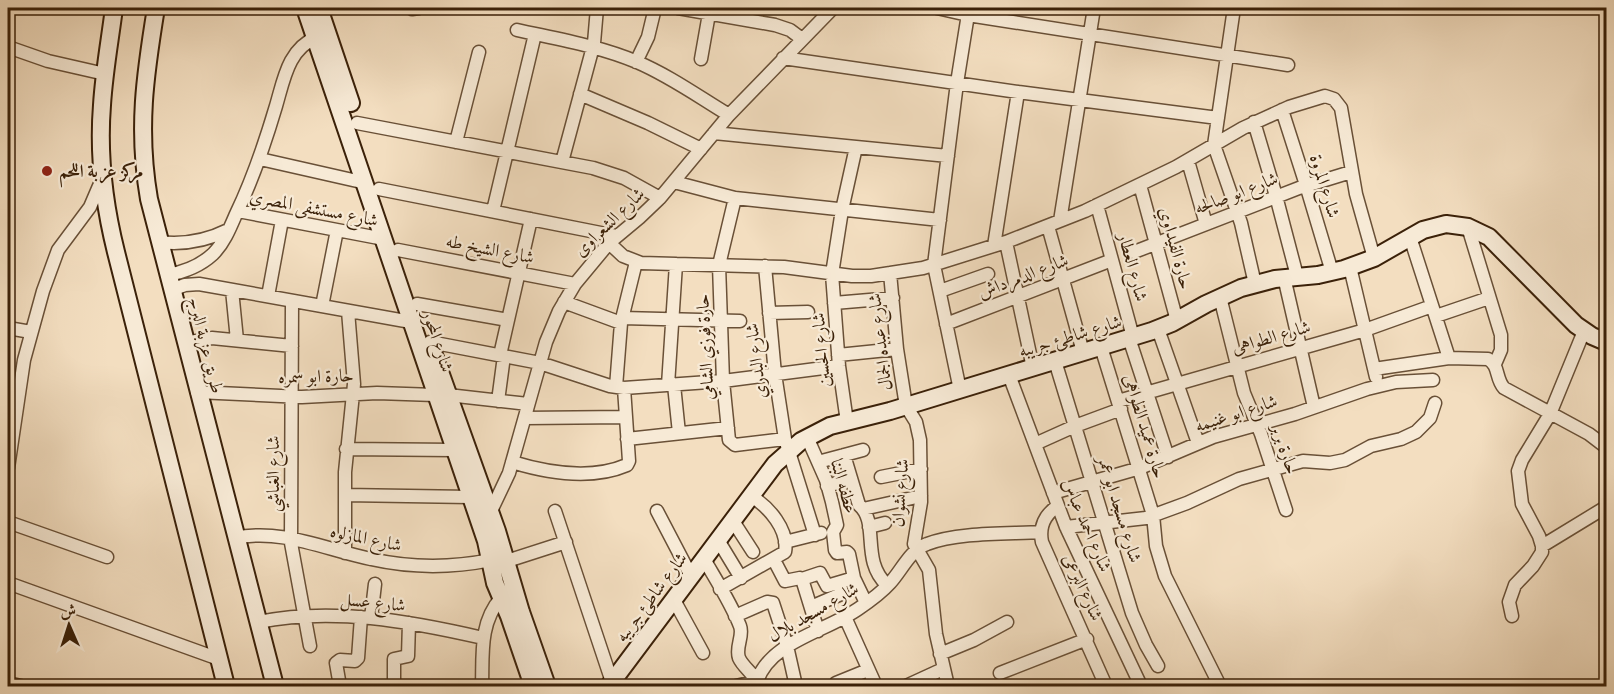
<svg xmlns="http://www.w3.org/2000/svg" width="1614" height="694" font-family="'Gentium Book Plus',Amiri,serif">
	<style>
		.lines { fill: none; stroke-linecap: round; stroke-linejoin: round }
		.street-casing { stroke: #695037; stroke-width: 15 }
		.secondary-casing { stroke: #3b2109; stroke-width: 20 }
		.street { stroke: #f7ead6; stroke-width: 12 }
		.secondary { stroke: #f7ead6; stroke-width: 16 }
		.poi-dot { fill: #8f2418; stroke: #f7ead6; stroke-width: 2 }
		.labels { text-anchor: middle; stroke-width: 4.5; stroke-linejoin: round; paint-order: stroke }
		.poi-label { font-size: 18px; font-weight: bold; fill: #3b2109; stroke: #f7ead6; text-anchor: start }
		.street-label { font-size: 18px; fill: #3b2109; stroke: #f7ead6 }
	</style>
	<rect width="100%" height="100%" fill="#f3dec0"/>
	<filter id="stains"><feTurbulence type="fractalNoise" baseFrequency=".00333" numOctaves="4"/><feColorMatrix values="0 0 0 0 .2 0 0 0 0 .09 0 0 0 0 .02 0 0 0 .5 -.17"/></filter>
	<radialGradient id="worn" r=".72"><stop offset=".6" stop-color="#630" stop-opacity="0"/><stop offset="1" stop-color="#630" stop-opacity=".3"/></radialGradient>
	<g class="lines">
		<defs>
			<path id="street" d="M678,8L775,25L790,30L802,39
				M937,8L968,15L1288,65
				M1234,8L1214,145L1241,223L1255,284
				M412,9L419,8
				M517,30C557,39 599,46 637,62C670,76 699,97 729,115
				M8,47L48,61L105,74
				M783,58L1018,92L1218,118
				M701,59L710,8
				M636,62L648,37L655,8
				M580,94L648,123L701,149
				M1282,110L1306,185L1332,272
				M1254,122L1276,196L1297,276
				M357,123L593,168L624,178L660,198
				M714,133L948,156
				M456,142L479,52
				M260,159L366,183
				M1188,161L1206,224
				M562,162L594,43L597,8
				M674,182L735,198L940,220
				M1140,185L1177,321
				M379,189L616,236
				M735,198L719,265L723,381L729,440L735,445L785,439
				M1097,205L1133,337
				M238,211L384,239
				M493,211L535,34
				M1060,221L1094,8
				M1048,226L1083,352
				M1468,227L1501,335V350L1495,364
				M1410,237L1449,358
				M159,242C184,245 206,241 228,230
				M1006,242L1033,368
				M609,243L623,256L641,263L784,267L852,276H871L923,268L1006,242L1085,211L1176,167L1243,128L1289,107L1325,96L1334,99L1341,108L1356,194L1374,258
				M994,246L1018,92
				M398,250L575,284
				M1134,252L1299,188L1351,172
				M765,266L775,374L785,439L815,535
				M1350,267L1376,377
				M890,273L897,349L906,406L916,422L920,440L921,502L914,544L929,570L936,634L948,686
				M167,275C185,272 200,266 213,254C224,243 230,228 236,214C253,179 265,143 276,106C284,79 288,49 317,37
				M1284,277L1314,407
				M171,290L185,285L199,284L411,322
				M232,290L237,340
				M940,291L988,274
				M268,296L282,220
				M1220,297L1244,393L1261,434L1286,510
				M292,301L291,543L310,646
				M564,302L621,323
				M834,303L893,298
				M417,304L508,320
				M322,306L337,230
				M769,313L808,312
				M1436,316L1489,298
				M622,318L740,321
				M946,324L1112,260
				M8,328L31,332
				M1158,329L1198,443
				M1129,338L1168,457
				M430,342L540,363L610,386L624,388L723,381L839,366
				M185,343L212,338L292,346
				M1101,347L1153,515L1156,546L1165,576L1220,686
				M500,355L531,219
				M838,355L897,349
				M1055,361L1132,613L1146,645L1158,666
				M1374,369L1449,358L1488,359C1500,366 1495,378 1504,388L1589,434L1606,447
				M1009,375L1066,527L1141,686
				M668,385L676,264
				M674,385L679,433
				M616,387L621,323L636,262
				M960,390L934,265L957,83L969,8
				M197,392L302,397L377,393L435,395
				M448,395L528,404
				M498,401L504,356
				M1118,401L1365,330L1432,306
				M525,418L626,417
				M847,422L839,366L832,274L842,210L856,147
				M807,437L826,480L832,502L837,525L833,532L835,550L837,553L847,552L849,554L854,578L866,603
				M627,439L728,428
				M1035,444L1075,426L1121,409
				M346,449L454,450
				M844,455L859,505C880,523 860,560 887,585
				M512,462C548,473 592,480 627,465L629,461L624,388
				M818,462L863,450
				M8,468L24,360L43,291L58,250L90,207L102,179
				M881,477L921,469
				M827,486L851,479
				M1053,493L1140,468L1213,437L1295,414L1367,389L1396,382L1433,380
				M345,495L470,497
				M1058,506C1045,514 1039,527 1042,542L1106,686
				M863,509L921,496
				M491,511L509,473L546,342L559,311L575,284L609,243L639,218L660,198L729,115L833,8
				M555,511L612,682
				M657,511L691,576
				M733,521L753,552
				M8,522L107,557
				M869,527L885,523
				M1066,527L1146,518L1187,503L1239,479L1303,461L1330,463L1345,460L1371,446L1401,439L1416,432L1430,418L1435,403
				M235,538C282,528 326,550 371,559C411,568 451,568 491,560
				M718,540L741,578
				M785,542L821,533
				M1542,546L1606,507
				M345,553V472L354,384L348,311
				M704,559C716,580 731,603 740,626C744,636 735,647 739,658C744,669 755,673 757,685
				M774,560L785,581L800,578L802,579L818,631
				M507,561L566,542
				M802,579L820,573L827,586L854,578
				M8,583L219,659
				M720,589L785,552C789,530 769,507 751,496
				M674,600L703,653
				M811,607L841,594L842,592L839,583
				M735,616L767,602L773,603L787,646L796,686
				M1512,616L1509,602L1515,585L1533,566L1542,552V546L1539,536L1522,504L1518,471L1522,460L1550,414L1584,331
				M845,617L876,686
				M371,618L375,584
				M258,622C333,607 409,621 483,638
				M940,654L974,640L1007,622
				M1000,673L1087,639
				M8,683L21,686
				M836,683L868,670
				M340,686L336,663L340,660L355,661L358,658L361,617
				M394,686V659L408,656L409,623
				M482,686C483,655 479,623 501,598
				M736,686L757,681C771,641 825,632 858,609C870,601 881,593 890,583C902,570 910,550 927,544C958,532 1007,534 1041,532
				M906,686L943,669"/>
			<path id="secondary" d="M114,8C110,40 104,72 102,105C98,155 104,204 116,252L226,686
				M156,8C145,75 137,130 149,199L275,686
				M305,8L486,541L495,583L509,616L533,686
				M319,8L351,103
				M434,355L497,531L521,612L547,686
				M609,686L775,464L801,441L830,426L890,411L1152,331L1172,323L1206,304L1241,288L1275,279L1318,275L1344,269L1374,258L1423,230L1446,224L1468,227L1489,237L1576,325L1592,336L1606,342"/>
		</defs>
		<!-- street casing -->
		<use href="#street" class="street-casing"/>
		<!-- secondary casing -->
		<use href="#secondary" class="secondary-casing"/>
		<!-- street -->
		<use href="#street" class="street"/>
		<!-- secondary -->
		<use href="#secondary" class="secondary"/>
	</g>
	<!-- markers -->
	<circle class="poi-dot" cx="47" cy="171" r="6"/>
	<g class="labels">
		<!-- poi labels -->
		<g class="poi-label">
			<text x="59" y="177">مركز عزبة اللحم</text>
		</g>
		<!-- street labels -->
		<g class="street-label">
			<text transform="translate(1325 186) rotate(73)" y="6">شارع المروة</text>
			<text transform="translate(1236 193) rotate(-21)" y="6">شارع ابو صالحه</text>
			<text transform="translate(314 208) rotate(11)" y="6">شارع مستشفى المصري</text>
			<text transform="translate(609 222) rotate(-44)" y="6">شارع الشعراوى</text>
			<text transform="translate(1176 248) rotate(75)" y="6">حارة الفيداوي</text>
			<text transform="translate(490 249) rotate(11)" y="6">شارع الشيخ طه</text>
			<text transform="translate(1133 267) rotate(75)" y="6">شارع العطار</text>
			<text transform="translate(1023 276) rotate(-21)" y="6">شارع الدمرداش</text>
			<text transform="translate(1070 336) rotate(-17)" y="6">شارع شاطئ جريبه</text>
			<text transform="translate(1271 337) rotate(-16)" y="6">شارع الطواهى</text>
			<text transform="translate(438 341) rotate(72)" y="6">شارع المحور</text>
			<text transform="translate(880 342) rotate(-97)" y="6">شارع عبده الجمال</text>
			<text transform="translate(206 345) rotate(76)" y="6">طريق عزبة البرج</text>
			<text transform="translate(705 347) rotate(-93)" y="6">حارة فوزي الشامي</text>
			<text transform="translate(821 350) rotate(-95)" y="6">شارع الحسين</text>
			<text transform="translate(756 361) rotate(-97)" y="6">شارع البدري</text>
			<text transform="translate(316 376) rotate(-1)" y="6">حارة ابو سمره</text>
			<text transform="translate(1236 413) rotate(-18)" y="6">شارع ابو غنيمه</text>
			<text transform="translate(1145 426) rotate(73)" y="6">حارة عميد الطواهى</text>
			<text transform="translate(1285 449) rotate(71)" y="6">حارة بربر</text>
			<text transform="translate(273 474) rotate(-90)" y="6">شارع الغباشي</text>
			<text transform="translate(844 486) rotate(74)" y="6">عطفه البنا</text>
			<text transform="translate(900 493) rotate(-86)" y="6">شارع نشوان</text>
			<text transform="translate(1120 509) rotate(73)" y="6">شارع مسجد ابو عمر</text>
			<text transform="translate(1087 525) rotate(67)" y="6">شارع احمد عباس</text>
			<text transform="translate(366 538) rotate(12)" y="6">شارع المازلوه</text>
			<text transform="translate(1083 587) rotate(65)" y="6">شارع البرعى</text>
			<text transform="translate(651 597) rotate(-53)" y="6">شارع شاطئ جريبه</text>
			<text transform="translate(373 602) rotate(6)" y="6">شارع عسل</text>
			<text transform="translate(813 612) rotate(-30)" y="6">شارع مسجد بلال</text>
		</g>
	</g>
	<!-- margin -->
	<rect width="1614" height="694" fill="none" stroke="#f3dec0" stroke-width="30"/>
	<rect x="9" y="9" width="1596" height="676" fill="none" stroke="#3b2109" stroke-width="3"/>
	<rect x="15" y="15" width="1584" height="664" fill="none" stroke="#3b2109" stroke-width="1.5"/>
	<!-- north arrow -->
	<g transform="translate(69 625) rotate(357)" stroke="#f7ead6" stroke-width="4.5" paint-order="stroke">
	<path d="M0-4.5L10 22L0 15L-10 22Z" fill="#3b2109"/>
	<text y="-9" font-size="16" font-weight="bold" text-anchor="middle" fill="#3b2109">ش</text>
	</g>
	<rect width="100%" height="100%" filter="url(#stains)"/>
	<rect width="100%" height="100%" fill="url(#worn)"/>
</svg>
